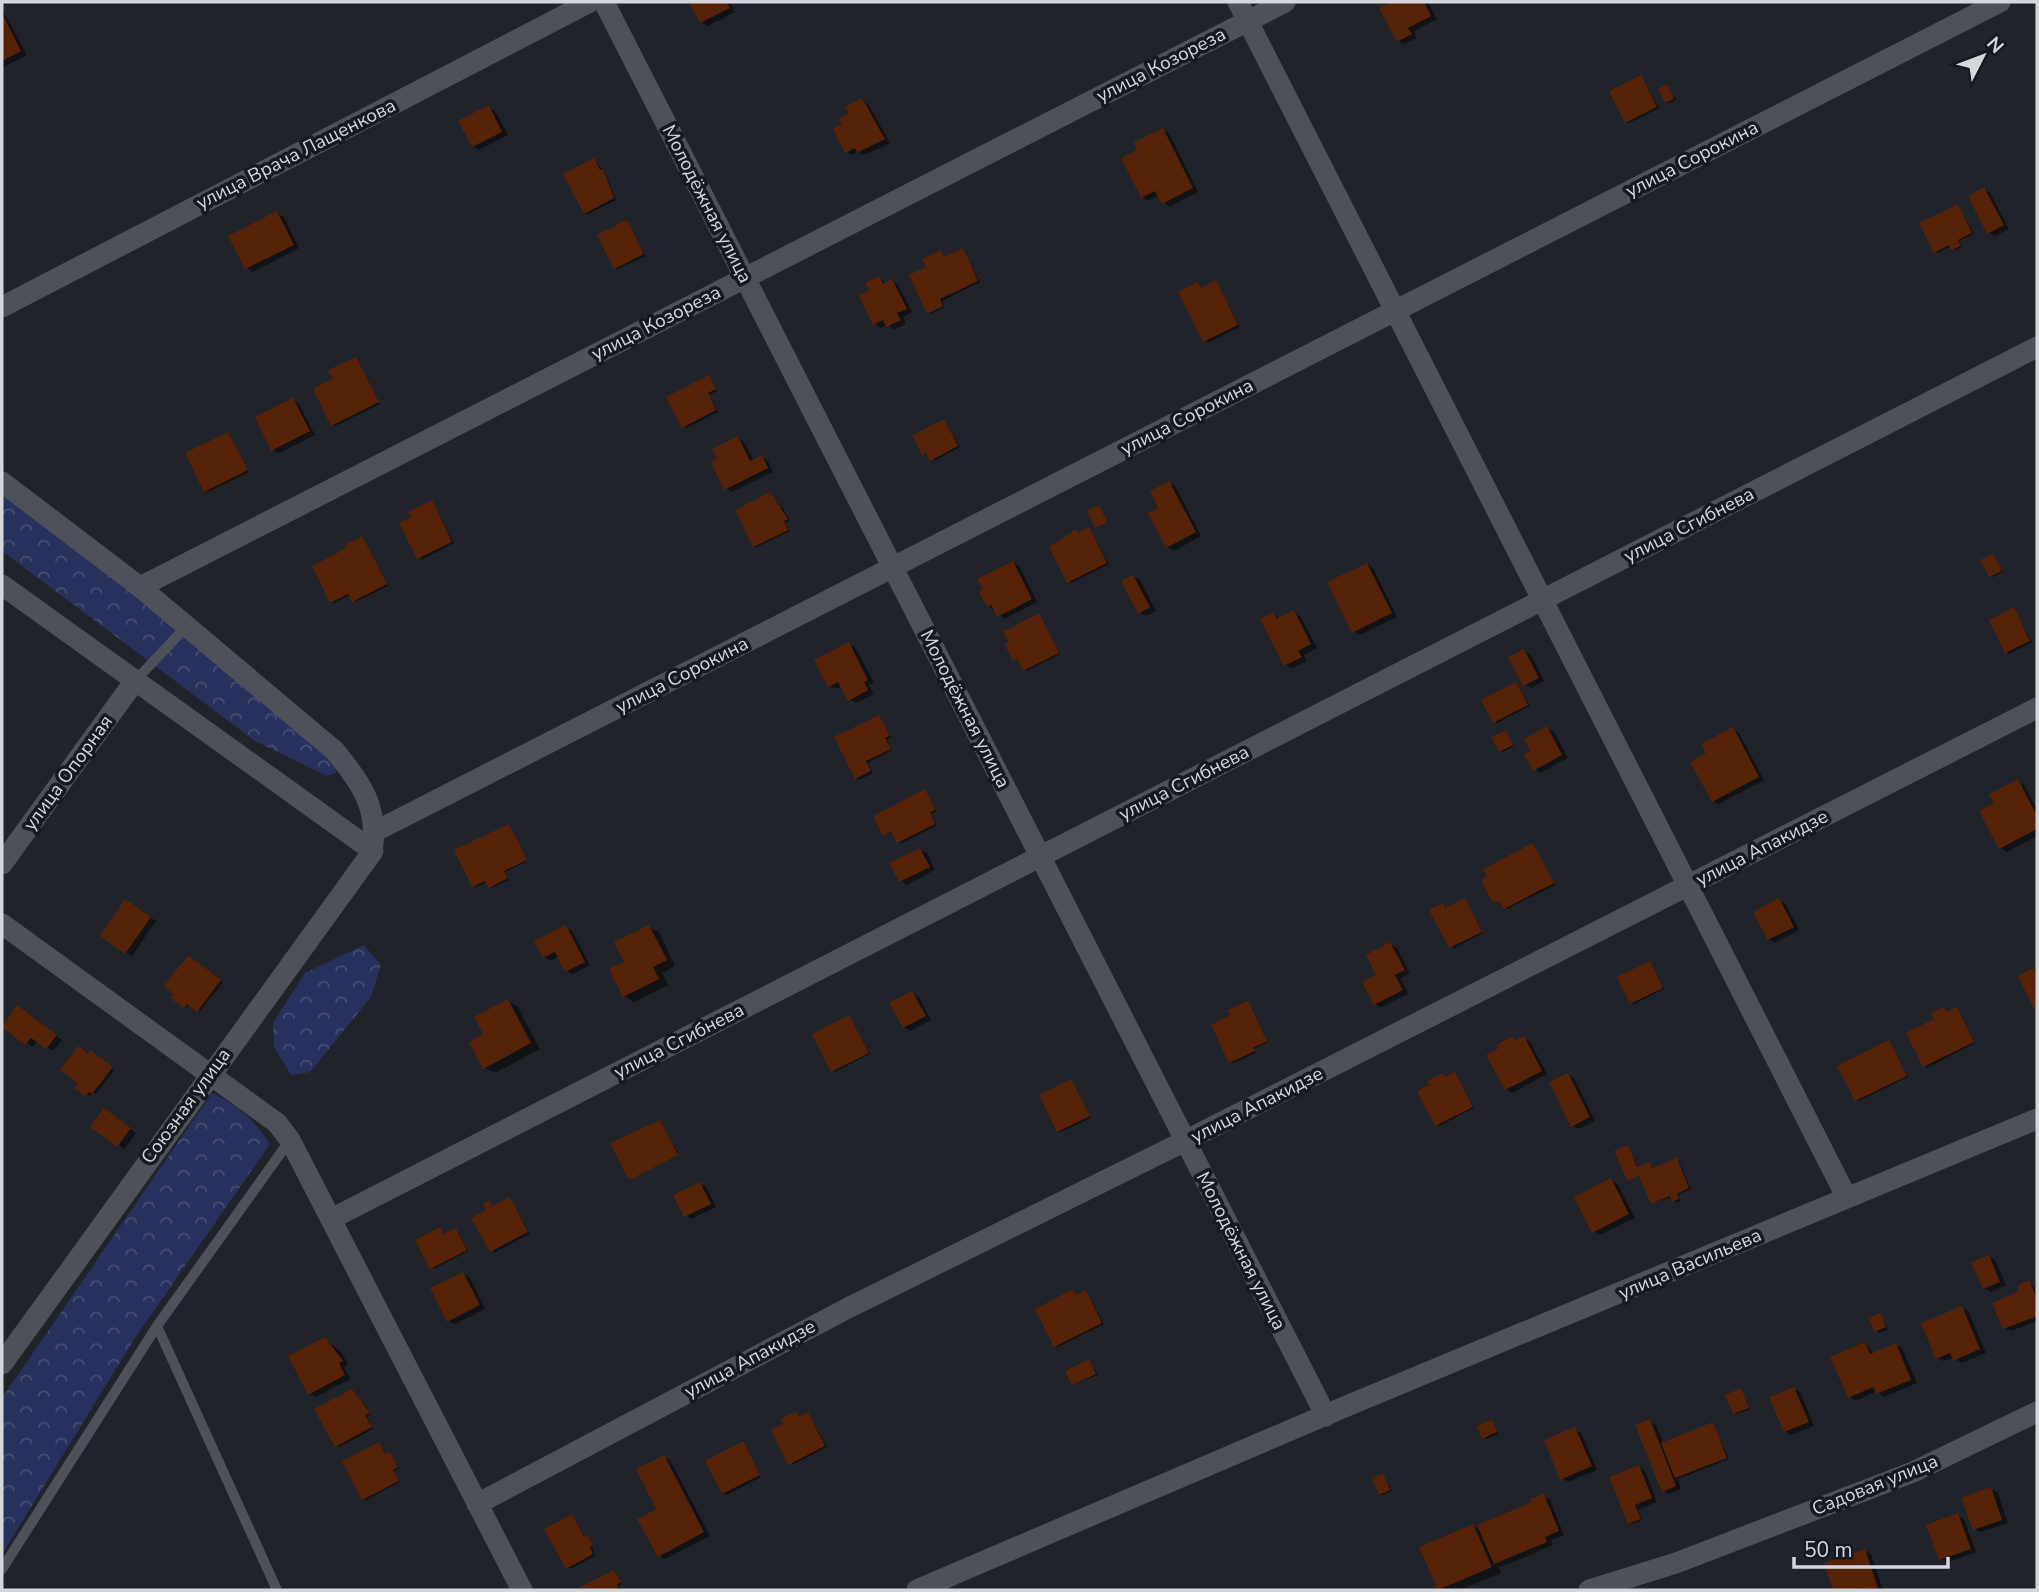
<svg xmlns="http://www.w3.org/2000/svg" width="2039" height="1592" font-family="'Nunito Sans',sans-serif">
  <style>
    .forest { fill: url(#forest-crowns) }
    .shadow { fill: #0007 }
    .building { fill: #562308 }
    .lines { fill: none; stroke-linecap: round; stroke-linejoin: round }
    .service { stroke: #4f515a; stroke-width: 10 }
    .minor { stroke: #4f515a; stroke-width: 21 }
    .labels { text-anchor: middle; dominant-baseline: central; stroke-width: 7; stroke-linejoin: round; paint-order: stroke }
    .street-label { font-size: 19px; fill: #d6d7dd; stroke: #171920 }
  </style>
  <defs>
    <pattern id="forest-crowns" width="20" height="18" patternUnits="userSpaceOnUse" patternTransform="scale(1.75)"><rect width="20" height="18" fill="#28315d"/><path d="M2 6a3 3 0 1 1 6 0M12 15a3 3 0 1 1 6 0" fill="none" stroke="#464e74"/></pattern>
  </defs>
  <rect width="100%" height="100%" fill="#20232a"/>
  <!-- forest -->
  <path class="forest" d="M2,489l181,139 144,127 10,17 -10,4 -72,-35 -253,-190z
    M364,945l17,20 -10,32 -61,75 -19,3 -17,-28 -1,-24 32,-50z
    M212,1093c25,11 43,28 58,51l-135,194 -133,216v-156z"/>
  <!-- shadow -->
  <path class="shadow" d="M691,2h39l5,10 -27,14 -6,-4z
    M1395,2h33l9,17 -23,12 3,7 -13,6 -6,-3 -16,-32z
    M2,9l25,46 -25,13z
    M1641,77l18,31 -30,15 -3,-2z
    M1667,86l9,14 -7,3 -2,-1z
    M862,100l6,4 22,39 -26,12 -6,-3 -6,3 -6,-3 -1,-27z
    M489,107l6,4 13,24 -29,15 -6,-4z
    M1163,130l6,3 29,59 -29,15 -10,-12 -11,6 -6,-4 -2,-46z
    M594,160l11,12 11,28 -28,14 -3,-1z
    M1984,189l6,4 19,36 -14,7 -6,-3z
    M1958,206l16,28 -15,7 3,6 -7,3 -4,-4 -13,7 -3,-2z
    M277,213l7,4 15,31 -46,24 -6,-4z
    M627,222l19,34 -29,13 -2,-1z
    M963,250l17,32 -38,19 3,6 -14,7 -2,-2v-45l12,-15 5,7z
    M879,278l7,6 6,-3 6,4 14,27 -9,5 3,7 -12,6 -7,-6 -6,4 -6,-4z
    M1216,282l24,45 -33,16 -9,-59 4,5z
    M356,359l24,45 -45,22 -3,-2 3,-44z
    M709,377l8,14 -8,4 9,17 -32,16 -3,-2z
    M293,400l6,4 16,31 -36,18 -6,-3z
    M944,421l16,26 -26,14 -5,-7h-6z
    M228,434l21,38 -41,20 -3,-1z
    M738,438l6,4 10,19 8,-4 6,4 5,11 -41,20 -6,-4z
    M1169,483l6,3 26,50 -27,15 -7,-4 -6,-39z
    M770,494l9,13 4,1 7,12 -5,3 5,8 -33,16 -3,-1z
    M432,502l22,41 -33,17 -8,-42z
    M1089,529l20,35 -38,19 -2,-2 7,-50 3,3z
    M362,538l26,48 -33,16 -5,-7 -16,8 -3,-1 17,-52z
    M1993,556l10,16 -10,5 -3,-1z
    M1013,563l6,3 18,36 -32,17 -17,-13z
    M1367,564l6,4 24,49 -37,18 -6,-4z
    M1133,577l7,3 16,31 -10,5 -7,-4z
    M2013,609l19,33 -23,12 -2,-2z
    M1294,612l6,4 17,32 -13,7 3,6 -15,7 -7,-3 -12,-51 7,5z
    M1039,615l21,39 -33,17 -8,-12h-5l-3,-16z
    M849,644l6,3 19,36 -5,2 5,9 -18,9 -7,-4 -7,-13 -6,3 -6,-4z
    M1524,651l7,4 13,26 -13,7 -7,-4z
    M1516,684l14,22 -33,17 -3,-1z
    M879,717l12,20 -4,3 5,10 -24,13 5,10 -14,7 -3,-2z
    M1547,728l7,4 14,26 -28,15 -6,-4 -1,-17z
    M1733,729l6,4 25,47 -45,24 -6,-3 -4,-47z
    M1506,732l8,14 -11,6 -3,-1z
    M2018,781l6,4 13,24v27l-30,16 -6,-4 -5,-44z
    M924,791l12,20 -5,3 6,11 -36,19 -8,-12 -9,2z
    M508,826l18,36 -21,10 4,8 -17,8 -4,-6 -12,5 -2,-1z
    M1533,845l22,40 -48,24 -5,-8 -7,1z
    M920,850l7,3 8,17 -28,15 -7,-4z
    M1465,900l18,33 -30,16 -10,-44 4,5z
    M1779,900l6,3 14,27 -24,13 -6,-4z
    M132,905l24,16 -24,35 -6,-4z
    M566,927l6,4 18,34 -18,9 -6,-4 -7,-14 -8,5 -7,-4z
    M649,927l10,5 16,34 -13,7 6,12 -34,17 -10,-6 2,-34z
    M1390,944l7,4 13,26 -10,4 8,16 -27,13 -6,-3 3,-28z
    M189,957l34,25 -23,29 -10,-7 -5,3z
    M1649,963l15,26 -30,15 -2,-1z
    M912,993l7,4 12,23 -21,11 -6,-4z
    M508,1001l10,6 22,42 -45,24 -10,-5 1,-33z
    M1248,1003l20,39 -14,7 2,4 -23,10 -2,-1 1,-46z
    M1944,1009l4,5 11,-3 16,32 -48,25 -3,-2 12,-46z
    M24,1011l38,29 -9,11 -16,-10 -4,6 -30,-21z
    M849,1017l21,37 -35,18 -3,-1z
    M1524,1038l6,4 17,32 -35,19 -6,-4 6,-50 4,3z
    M1889,1042l19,35 -49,24 -3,-1z
    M93,1054l21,16 -18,24 -4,-2 -3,5 -12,-9 11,-32z
    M1455,1074l19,34 -35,18 -8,-40 12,-11 3,3z
    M1568,1075l6,3 21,43 -16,8 -6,-3z
    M1071,1081l20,37 -30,14 -3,-1z
    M110,1114l26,19 -12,16 -31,-22z
    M660,1122l18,31 -49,25z
    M1628,1147l11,22 11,-5 4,5 25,-8 12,28 -13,6 3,6 -5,2 -4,-6 -20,6 -10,-26 -14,2z
    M1611,1180l6,3 18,35 -35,17 -6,-4z
    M700,1184l6,3 10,20 -25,12 -6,-4z
    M510,1199l20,35 -36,19 -5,-51 5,6z
    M440,1229l5,6 13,-4 10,20 -34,18 -3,-2z
    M1989,1257l6,3 11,25 -15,7 -7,-4z
    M463,1274l7,4 15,31 -30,15 -7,-3z
    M2029,1282l8,9v30l-26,10 -7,-3z
    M1073,1291l4,6 11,-3 16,30 -46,23 -2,-1z
    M1962,1308l6,3 18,42 -25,10 -9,-5 -9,3 -6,-3z
    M1880,1315l8,14 -9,4 -3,-2z
    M325,1339l17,14 6,12 -4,2 6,12 -34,18 -7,-3z
    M1865,1344l9,10 22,-9 6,3 15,35 -33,14 -7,-6 -21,10 -6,-4z
    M1089,1361l9,14 -24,9 -6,-12z
    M1794,1389l6,3 14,34 -23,9 -6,-4z
    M1741,1390l9,19 -13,5 -2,-1z
    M362,1401l9,13 -4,3 6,12 -34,18 -3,-2z
    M796,1413l4,5 10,-2 17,31 -35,18 -7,-40z
    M1650,1421l6,4 8,19 49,-20 16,35 -51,20 3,10 -12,5 -6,-4z
    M1492,1422l7,12 -13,5 -2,-1z
    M1575,1429l6,4 16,37 -29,12 -6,-4z
    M743,1443l18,34 -35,18 -3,-2z
    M379,1444l8,12 5,-1 7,14 -5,2 6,11 -34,18 -2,-1z
    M664,1457l6,3 40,76 -45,23 -6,-3z
    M1639,1467l6,4 12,31 -19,8 4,10 -10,4 -3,-1z
    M1383,1475l9,16 -9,4 -3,-1z
    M1991,1489l7,4 10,30 -28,9 -6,-3z
    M1543,1496l7,4 14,35 -13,5 2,5 -52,22 -3,-2 3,8 -41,17 -21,-1 34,-63 9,5z
    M1957,1515l7,4 12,33 -29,11 -6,-4z
    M572,1516l13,22h5l5,18 -25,13 -3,-2z
    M1865,1551l6,3 12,36h-48l-9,-26z
    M614,1572l8,12 -4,2 2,4h-42z"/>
  <!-- building -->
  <path class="building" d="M689,2h38l3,6 -30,15z
    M1391,2h33l7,14 -23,12 4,6 -15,8 -18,-34z
    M2,13l19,38 -19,10z
    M1641,75l16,32 -32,16 -16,-32z
    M1667,84l7,15 -9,4 -7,-14z
    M862,98l23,41 -28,14 -2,-5 -10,5 -12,-24 9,-5 -3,-6 10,-5 -4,-6z
    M489,105l13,27 -30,15 -14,-26z
    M1163,128l30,60 -31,16 -7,-13 -14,7 -20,-40 16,-8 -3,-8z
    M594,158l6,12 3,-1 11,29 -30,16 -21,-40z
    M1984,187l20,38 -17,9 -19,-38z
    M1958,204l14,29 -14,7 3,6 -10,4 -2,-5 -15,8 -15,-30z
    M277,211l17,34 -49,24 -17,-33z
    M627,220l17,34 -30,15 -17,-34z
    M963,248l15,33 -38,18 3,7 -16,8 -18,-39 17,-8 -4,-8 19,-9 3,7z
    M879,276l4,8 9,-5 15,30 -10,4 4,7 -15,7 -3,-7 -10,5 -14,-29 10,-6 -4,-7z
    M1216,280l22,45 -35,17 -25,-50 20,-10 3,6z
    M356,357l23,45 -48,24 -18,-37 20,-10 -5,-9z
    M709,375l7,14 -8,4 8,17 -34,18 -16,-31z
    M293,398l17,33 -39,20 -16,-34z
    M944,419l14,27 -28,15 -4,-8 -4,2 -10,-20z
    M228,432l20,38 -44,22 -19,-39z
    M738,436l12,25 12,-6 6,13 -44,22 -13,-28 6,-3 -5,-10z
    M1169,481l27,51 -30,16 -18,-35 10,-5 -8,-17z
    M770,492l18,27 -4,2 4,9 -35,17 -18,-37z
    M432,500l20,42 -35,17 -18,-36 12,-6 -3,-5z
    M1099,505l8,17 -12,6 -8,-17z
    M1089,527l18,36 -40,20 -18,-36 27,-18 2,4z
    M362,536l25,48 -35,18 -4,-8 -18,9 -18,-37 33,-17 -1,-3z
    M1993,554l9,17 -13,6 -9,-17z
    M1013,561l19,38 -35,18 -6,-12 -4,2 -8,-15 4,-2 -6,-11z
    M1367,563l25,50 -40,20 -25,-51z
    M1133,575l17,32 -12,7 -17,-33z
    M2014,607l16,34 -25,12 -16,-33z
    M1294,610l17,34 -13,7 4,6 -18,9 -24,-47 13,-7 4,7z
    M1039,613l20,40 -36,18 -6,-13 -4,3 -9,-17 5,-2 -6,-10z
    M849,642l19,38 -4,2 4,8 -20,11 -10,-19 -10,5 -14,-27z
    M1524,649l15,29 -16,8 -15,-29z
    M1516,682l12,23 -35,18 -12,-23z
    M879,715l11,21 -5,2 6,11 -25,12 5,10 -16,8 -21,-42z
    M1547,726l15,29 -29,16 -9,-16 6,-4 -6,-12z
    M1733,727l26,50 -47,25 -22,-40 16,-9 -5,-9z
    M1506,730l7,15 -14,7 -8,-15z
    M2018,779l19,37v13l-38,20 -20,-38 15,-8 -5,-9z
    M925,789l10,21 -5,2 5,12 -38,19 -6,-12 -8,5 -10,-20z
    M509,824l18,36 -23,11 4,7 -19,10 -4,-7 -13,6 -18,-37z
    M1533,843l21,40 -50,26 -5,-8 -6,2 -12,-23 6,-3 -4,-8z
    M920,848l10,19 -31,15 -10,-19z
    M1465,898l17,34 -33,16 -20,-38 14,-7 2,5z
    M1779,898l15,29 -26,13 -15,-28z
    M125,899l26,18 -26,37 -25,-18z
    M566,925l19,37 -20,10 -10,-20 -12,6 -9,-17z
    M649,925l18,35 -14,7 6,12 -36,18 -14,-28 15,-7 -10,-20z
    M1390,942l15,28 -10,5 8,15 -29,15 -12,-23 14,-7 -10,-20z
    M188,955l33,25 -24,32 -10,-8 -3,4 -14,-10 3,-4 -9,-8z
    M1650,961l13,27 -33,16 -13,-27z
    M2033,968l4,10v30l-3,1 -16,-33z
    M912,991l14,25 -23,12 -14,-25z
    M508,999l23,44 -48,26 -14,-27 14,-8 -9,-17z
    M1248,1001l19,40 -14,7 2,3 -26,12 -18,-38 19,-10 -3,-5z
    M17,1005l40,30 -11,14 -15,-11 -6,7 -23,-18z
    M1944,1007l2,5 11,-5 17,35 -51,25 -17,-34 28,-14 -3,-6z
    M849,1015l20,38 -38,19 -19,-38z
    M1524,1036l18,35 -37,19 -19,-35 12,-6 -2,-4 16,-8 2,4z
    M1889,1040l18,36 -52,25 -18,-35z
    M78,1046l10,8 2,-4 23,17 -21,27 -3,-2 -3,5 -12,-9 4,-5 -18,-13z
    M1455,1072l18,35 -38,19 -18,-35 12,-6 -2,-4 16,-8 2,4z
    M1568,1073l22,44 -19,10 -22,-45z
    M1071,1079l19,37 -33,16 -18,-37z
    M104,1108l27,20 -14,19 -27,-20z
    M660,1120l18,35 -49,25 -19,-37z
    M1628,1145l9,22 13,-5 2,6 25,-10 12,30 -12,6 2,5 -7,3 -2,-6 -19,8 -12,-28 -12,5 -13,-30z
    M1611,1178l18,36 -37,19 -18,-36z
    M700,1182l11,22 -27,13 -11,-22z
    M510,1197l18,35 -38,20 -19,-34 15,-8 -3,-6 6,-4 3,6z
    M440,1227l4,7 12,-6 11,22 -37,19 -15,-29z
    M1989,1255l11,27 -17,7 -12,-27z
    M463,1272l17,33 -33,17 -17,-34z
    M2029,1280l8,19v17l-34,13 -11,-26 27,-12 -2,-5z
    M1073,1289l3,6 10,-5 16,33 -48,24 -19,-38z
    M1962,1306l18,43 -27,12 -3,-8 -14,6 -15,-36z
    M1880,1313l6,14 -11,5 -7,-14z
    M325,1337l18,24 -4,2 6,12 -37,20 -20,-39z
    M1865,1342l5,12 26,-11 15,37 -35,14 -3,-7 -25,11 -18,-41z
    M1089,1359l7,15 -24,11 -7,-14z
    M1794,1387l15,35 -25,10 -15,-35z
    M1741,1388l8,20 -16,6 -8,-19z
    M352,1389l18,24 -5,2 7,12 -37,20 -21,-38z
    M796,1411l3,6 9,-5 17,34 -37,19 -17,-35 12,-6 -2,-5z
    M1650,1419l26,67 -14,6 -27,-67z
    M1492,1420l5,12 -15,7 -5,-13z
    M1713,1422l14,36 -52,20 -14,-35z
    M1575,1427l17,39 -32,14 -16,-40z
    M743,1441l17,34 -38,19 -17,-33z
    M379,1442l6,12 5,-2 8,15 -5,3 6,11 -37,19 -20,-39z
    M664,1455l40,77 -46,25 -21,-38 19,-10 -20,-40z
    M1639,1465l13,33 -17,7 6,14 -13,5 -19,-47z
    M1383,1473l7,17 -11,5 -7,-17z
    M1991,1487l11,33 -29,10 -12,-32z
    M1544,1494l15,37 -14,6 2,5 -53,22 -17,-39 55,-23 -2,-3z
    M1958,1513l13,36 -32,11 -13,-35z
    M572,1514l12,23 4,-2 5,10 -3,2 3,7 -27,15 -22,-40z
    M1473,1524l19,43 -54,23 -19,-43z
    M1865,1549l13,39 -45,2 -9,-27z
    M614,1570l7,12 -4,3 2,5h-45z"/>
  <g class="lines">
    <!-- service -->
    <path class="service" d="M134,682l53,-56
      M157,1326l120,264
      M2,1569l155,-243 133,-186"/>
    <!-- minor -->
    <path class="minor" d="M604,2l722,1414
      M1238,2l609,1196
      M2,307l588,-305
      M2,482l138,105 195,164c25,31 42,53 38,94
      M2,585l371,266
      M140,587l1145,-585
      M374,832l1626,-830
      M2,864l132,-182
      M2,924l275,199 13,17 232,450
      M331,1219l1706,-872
      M2,1364l371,-513
      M477,1504l371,-196 337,-167 852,-433
      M917,1590l425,-182 695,-289
      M1589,1590l87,-27 237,-91 124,-60"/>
  </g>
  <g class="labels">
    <!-- street labels -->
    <g class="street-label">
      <text transform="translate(1161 65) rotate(-27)">улица Козореза</text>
      <text transform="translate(296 154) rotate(-27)">улица Врача Лащенкова</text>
      <text transform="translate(1692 159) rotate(-27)">улица Сорокина</text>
      <text transform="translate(707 204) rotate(63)">Молодёжная улица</text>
      <text transform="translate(656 323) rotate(-27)">улица Козореза</text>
      <text transform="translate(1187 417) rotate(-27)">улица Сорокина</text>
      <text transform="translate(1689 525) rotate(-27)">улица Сгибнева</text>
      <text transform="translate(682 675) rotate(-27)">улица Сорокина</text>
      <text transform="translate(965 709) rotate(63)">Молодёжная улица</text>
      <text transform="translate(68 773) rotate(-54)">улица Опорная</text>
      <text transform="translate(1184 783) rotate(-27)">улица Сгибнева</text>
      <text transform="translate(1762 848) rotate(-27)">улица Апакидзе</text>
      <text transform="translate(679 1041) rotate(-27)">улица Сгибнева</text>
      <text transform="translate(1257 1105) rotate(-27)">улица Апакидзе</text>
      <text transform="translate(186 1106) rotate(-54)">Союзная улица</text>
      <text transform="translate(1241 1251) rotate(63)">Молодёжная улица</text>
      <text transform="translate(1690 1264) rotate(-23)">улица Васильева</text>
      <text transform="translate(750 1359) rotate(-28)">улица Апакидзе</text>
      <text transform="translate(1875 1485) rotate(-22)">Садовая улица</text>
    </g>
  </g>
  <!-- border -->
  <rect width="2039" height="1592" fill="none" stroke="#d6d7dd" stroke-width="7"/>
  <!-- north arrow -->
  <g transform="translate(1983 56) rotate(48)" stroke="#171920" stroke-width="5" paint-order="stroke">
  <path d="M0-5L12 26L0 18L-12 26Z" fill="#d6d7dd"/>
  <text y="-10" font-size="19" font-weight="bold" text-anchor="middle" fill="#d6d7dd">N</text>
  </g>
  <!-- scale -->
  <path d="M1794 1557v10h154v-10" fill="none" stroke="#d6d7dd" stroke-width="3.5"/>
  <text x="1804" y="1557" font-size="21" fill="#d6d7dd" stroke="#171920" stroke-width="5" paint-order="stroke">50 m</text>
</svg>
